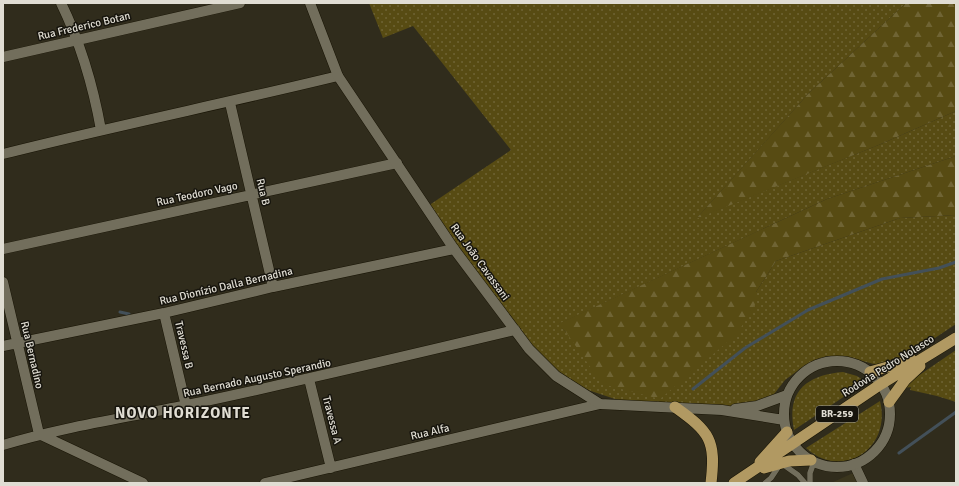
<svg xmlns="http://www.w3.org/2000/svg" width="959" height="486" font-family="Signika,sans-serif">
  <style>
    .built { fill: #3b361e }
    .green { fill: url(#green-dots) }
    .forest { fill: url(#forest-firs) }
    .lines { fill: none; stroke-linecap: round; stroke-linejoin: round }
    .stream { stroke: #435059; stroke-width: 3 }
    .service-casing { stroke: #181405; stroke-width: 6 }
    .minor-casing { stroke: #181405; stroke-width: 11 }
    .secondary-casing { stroke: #181405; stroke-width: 11 }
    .trunk-casing { stroke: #181405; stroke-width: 12 }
    .service { stroke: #726e5c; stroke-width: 5.5 }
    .minor { stroke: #726e5c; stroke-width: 10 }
    .secondary { stroke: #726e5c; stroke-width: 10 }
    .trunk { stroke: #b19962; stroke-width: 11 }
    .labels { text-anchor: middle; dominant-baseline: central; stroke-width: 3; stroke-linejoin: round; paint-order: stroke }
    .shield { fill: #16140d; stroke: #a3a198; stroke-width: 1 }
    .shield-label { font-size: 10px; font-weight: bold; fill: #e0ddd3 }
    .street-label { font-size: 11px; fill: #e0ddd3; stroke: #16140d }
    .district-label { font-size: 15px; font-weight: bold; letter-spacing: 1px; fill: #e0ddd3; stroke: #16140d }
  </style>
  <defs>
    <pattern id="green-dots" width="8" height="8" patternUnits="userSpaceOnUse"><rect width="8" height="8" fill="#574b13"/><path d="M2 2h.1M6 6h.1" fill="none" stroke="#6f6434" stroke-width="1.8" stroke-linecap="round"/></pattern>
    <pattern id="forest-firs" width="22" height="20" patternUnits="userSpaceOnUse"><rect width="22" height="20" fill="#574b13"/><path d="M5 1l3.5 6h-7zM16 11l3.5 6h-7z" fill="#6f6434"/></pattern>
  </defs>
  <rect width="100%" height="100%" fill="#302c1c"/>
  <!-- built -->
  <path class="built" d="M853,473l4,10h-26z"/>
  <!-- green -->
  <path class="green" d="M369,3h537l-98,91 -111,124 184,-74 75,-33v45l-129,43 -268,125 7,8 190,-40 20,-31 124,-43 56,-3v109l-48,32 -27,10 -33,-9 -21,-1 -23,10 -19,14 -14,18 -23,8h-38l-92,-6 -39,-13 -27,-18 -11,-12 -116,-149 86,-58 -98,-124 -30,12z
    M956,350v52l-19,-6 -27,-6 1,-3 -7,1 11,-10z
    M843,372l14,4 9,6 -72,48c-8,-39 13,-55 49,-58z
    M880,401c12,48 -38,80 -74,47z"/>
  <!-- forest -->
  <path class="forest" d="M906,3h50v108l-75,33 -185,75 112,-125z
    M956,156v59l-56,3 -124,43 -20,31 1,9 -20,33 -77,65 -58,-15 -36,-52 -8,-8 269,-125z"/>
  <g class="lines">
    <!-- stream -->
    <path class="stream" d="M120,312l9,2
      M693,389l52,-41 63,-38 74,-31 57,-11 17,-6
      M899,453l57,-41"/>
    <defs>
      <path id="service" d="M765,483l6,-5 10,-15 17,12 7,8
        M810,483v-10l4,-11"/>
      <path id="minor" d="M61,3c20,41 32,82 40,127
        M3,57l237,-54
        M230,103l43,184
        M3,154c111,-28 224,-51 335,-78
        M3,249l394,-86
        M3,282l36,152 104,49
        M164,313l22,93
        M3,346l161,-33 109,-26 181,-38
        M309,379l22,89
        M3,445c60,-18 122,-27 184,-40 110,-23 219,-49 328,-75
        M854,464l9,19
        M265,483l335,-79"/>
      <path id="secondary" d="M310,3l28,73 116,173 75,100 27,27 44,28 122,6 62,10
        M784 414a53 53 0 1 1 106 0a53 53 0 1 1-106 0Z
        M735,409l22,-3 30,-11"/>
      <path id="trunk" d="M870,372l42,-12
        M889,402l16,-22 15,-14
        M675,407c35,25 41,33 36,76
        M760,462l27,-30
        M764,468l25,-7 22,-1
        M734,483l147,-99 75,-46"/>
    </defs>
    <!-- service casing -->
    <use href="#service" class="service-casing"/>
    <!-- minor casing -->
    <use href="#minor" class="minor-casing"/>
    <!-- secondary casing -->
    <use href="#secondary" class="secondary-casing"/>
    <!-- trunk casing -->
    <use href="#trunk" class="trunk-casing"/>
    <!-- service -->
    <use href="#service" class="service"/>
    <!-- minor -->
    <use href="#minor" class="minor"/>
    <!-- secondary -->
    <use href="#secondary" class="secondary"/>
    <!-- trunk -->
    <use href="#trunk" class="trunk"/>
  </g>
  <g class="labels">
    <!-- shield labels -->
    <rect class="shield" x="816" y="406" width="42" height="16" rx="3"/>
    <g class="shield-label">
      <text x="837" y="414">BR-259</text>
    </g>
    <!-- street labels -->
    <g class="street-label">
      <text transform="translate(84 26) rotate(-13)">Rua Frederico Botan</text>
      <text transform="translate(263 192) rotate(77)">Rua B</text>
      <text transform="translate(197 194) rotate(-12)">Rua Teodoro Vago</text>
      <text transform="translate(480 262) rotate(54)">Rua João Cavassani</text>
      <text transform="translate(226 286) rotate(-13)">Rua Dionízio Dalla Bernadina</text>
      <text transform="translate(184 345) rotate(77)">Travessa B</text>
      <text transform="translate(32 355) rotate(77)">Rua Bernadino</text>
      <text transform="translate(888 366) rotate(-32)">Rodovia Pedro Nolasco</text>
      <text transform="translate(257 378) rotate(-12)">Rua Bernado Augusto Sperandio</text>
      <text transform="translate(332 420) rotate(76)">Travessa A</text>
      <text transform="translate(430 432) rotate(-13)">Rua Alfa</text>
    </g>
    <!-- district labels -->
    <g class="district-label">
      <text x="183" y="413">NOVO HORIZONTE</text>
    </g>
  </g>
  <!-- border -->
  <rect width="959" height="486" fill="none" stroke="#e0ddd3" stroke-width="8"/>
</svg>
